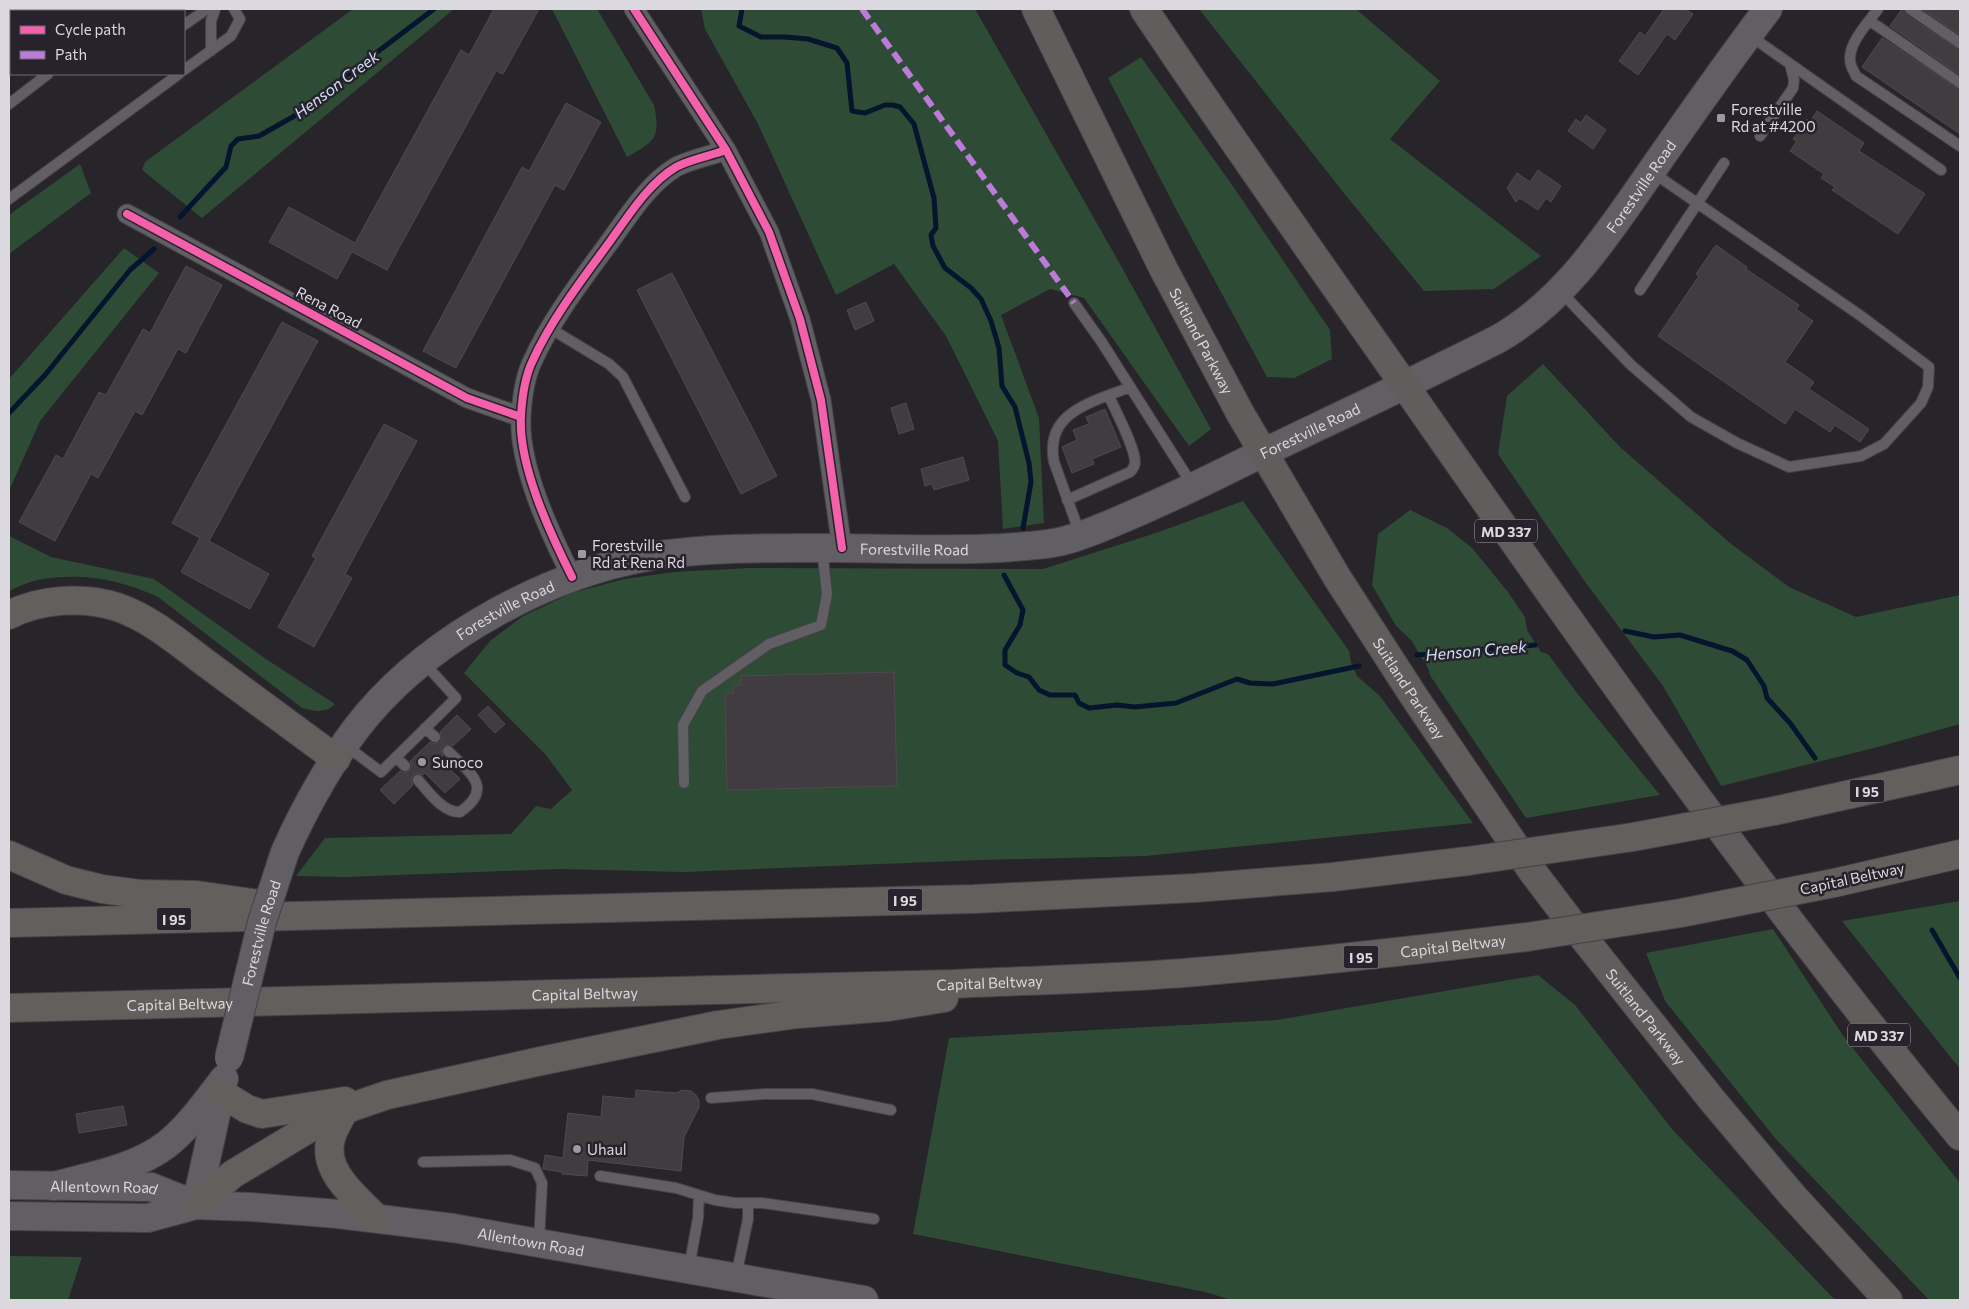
<svg xmlns="http://www.w3.org/2000/svg" width="1969" height="1309" font-family="Commissioner,sans-serif">
  <style>
    .green { fill: #2e4b35 }
    .lines { fill: none; stroke-linecap: round; stroke-linejoin: round }
    .stream { stroke: #04152d; stroke-width: 5 }
    .building { fill: #413c3f; stroke: #4f4a4d }
    .service-casing { stroke: #444248; stroke-width: 12 }
    .minor-casing { stroke: #444248; stroke-width: 21 }
    .secondary-casing { stroke: #444248; stroke-width: 30 }
    .trunk-casing { stroke: #444248; stroke-width: 30 }
    .motorway-casing { stroke: #444248; stroke-width: 30 }
    .service { stroke: #615f63; stroke-width: 10 }
    .minor { stroke: #615f63; stroke-width: 19 }
    .secondary { stroke: #615f63; stroke-width: 28 }
    .trunk { stroke: #605d5d; stroke-width: 28 }
    .motorway { stroke: #635f5d; stroke-width: 28 }
    .secondary-bridge-casing { stroke: #444248; stroke-width: 30; stroke-linecap: butt }
    .motorway-bridge-casing { stroke: #444248; stroke-width: 30; stroke-linecap: butt }
    .secondary-bridge { stroke: #615f63; stroke-width: 28 }
    .motorway-bridge { stroke: #635f5d; stroke-width: 28 }
    .quiet { stroke: #bd7bd9; stroke-width: 6; stroke-dasharray: 12 6; stroke-linecap: butt }
    .cycleway-casing { stroke: #27222c; stroke-width: 11 }
    .cycleway { stroke: #f560ab; stroke-width: 8 }
    .poi-dot { fill: #9c99a0; stroke: #27222c; stroke-width: 2 }
    .labels { text-anchor: middle; dominant-baseline: central; stroke-width: 5; stroke-linejoin: round; paint-order: stroke }
    .shield { fill: #27222c; stroke: #a5a1a9; stroke-width: 1 }
    .shield-label { font-size: 14px; font-weight: bold; fill: #dbd8df }
    .poi-label { font-size: 15px; fill: #dbd8df; stroke: #27222c; text-anchor: start }
    .street-label { font-size: 15px; fill: #dbd8df; stroke: #27222c }
    .water-label { font-size: 16px; font-style: italic; fill: #cde0f5; stroke: #27222c }
  </style>
  <rect width="100%" height="100%" fill="#27242a"/>
  <!-- green -->
  <path class="green" d="M353,9h101l-252,209 -60,-48 3,-8z
    M552,9h45l57,96c7,33 1,36 -27,52z
    M701,9h274l145,255 91,165 -22,17 -105,-148 -34,-9 -49,26 38,103 5,105 -41,6 -5,-88 -52,-105 -52,-72 -58,31 -78,-171 -53,-95z
    M1199,9h157l84,72 -50,58 151,117 -47,33 -70,2 -81,-99z
    M1141,57l96,135 93,138 2,29 -38,19 -27,-1 -90,-166 -69,-133z
    M80,164l11,29 -82,61v-39z
    M124,248l35,25 -119,148 -31,70v-112z
    M1543,364l77,83 110,96 59,44 67,30 104,-22v129l-82,23 -157,39 -58,-100 -80,-107 -85,-125 9,-58z
    M1243,501l106,150 2,11 6,14 23,20 93,127 -328,33 -164,4 -297,12 -124,-3 -214,8 -50,-1 29,-38 186,-4 25,-28 15,3 21,-19 -26,-35 -82,-82 26,-32 33,-25 49,-23 52,-14 50,-7 75,-4 294,1 116,-37z
    M1410,510l37,18 25,20 36,44 17,25 2,13 14,22 7,2 29,39 83,102 -134,23 -95,-141 -4,-11 -16,-26 -15,-14 -24,-41 6,-51z
    M9,536l42,21 103,22 112,80 69,45c-9,10 -21,7 -33,4l-144,-111c-38,-18 -79,-25 -120,-17 -10,2 -20,7 -29,11z
    M1960,901v168l-118,-148z
    M1773,929l71,108 116,146v117h-31l-154,-162 -110,-137 -19,-48z
    M1538,975l37,30 97,124 163,171h-603l-27,-8 -292,-58 36,-196 328,-18z
    M9,1256l73,1 -14,43h-59z"/>
  <g class="lines">
    <!-- stream -->
    <path class="stream" d="M742,9l-3,17 22,11h24l23,2 29,9 10,15 5,48 13,2 20,-8h8l7,2 14,17 20,74 2,30 -5,7 2,11 12,22 26,20 10,11 10,22 8,27 3,38 13,21 14,56 2,19 -8,46
      M180,217l46,-50 5,-21 7,-7 21,-3 53,-30 31,-28 91,-69
      M9,413l36,-38 85,-105 24,-21
      M1004,575l19,35 -3,15 -15,25v15l12,8 12,4 10,13 11,5h25l4,8 10,5 28,-3 18,2 41,-4 61,-24 13,4 23,1 86,-18
      M1625,631l29,6 26,-2 52,16 15,9 17,26 3,12 23,25 25,35
      M1417,655l118,-10
      M1932,930l28,48"/>
  </g>
  <!-- building -->
  <path class="building" d="M494,9h45l-36,65 -7,-3 -109,199 -35,-18 -15,27 -68,-37 20,-35 66,36 106,-193 8,5z
    M1664,9h21l8,5 -18,26 -8,-6 -29,41 -19,-14 21,-29 5,4z
    M1902,9l4,6 54,35v25l-70,-49z
    M1922,9h38v26z
    M1882,38l78,52v44l-98,-67z
    M566,103l35,19 -37,68 -9,-5 -99,183 -33,-17 99,-184 7,4z
    M1817,111l47,32 -5,8 66,43 -27,40 -66,-44 3,-3 -14,-9 3,-4 -34,-23 7,-10 -4,-2 14,-20 3,3z
    M1586,115l20,15 -13,19 -25,-18 8,-12 5,4z
    M1538,170l23,16 -10,16 -5,-4 -8,12 -18,-12 -4,4 -9,-14 10,-15 13,9z
    M1716,245l31,22 -1,2 53,36 -3,4 17,12 -28,41 29,20 -5,7 60,40 -9,13 -25,-17 -5,7 -35,-23 -10,15 -127,-88 41,-60 -3,-2z
    M186,266l36,19 -36,68 -8,-4 -36,66 -7,-4 -37,67 -7,-4 -36,67 -36,-19 37,-67 7,4 36,-67 7,3 37,-66 7,4z
    M672,273l105,203 -36,18 -104,-204z
    M866,302l8,19 -19,9 -8,-20z
    M282,322l36,19 -109,200 60,33 -19,35 -69,-37 19,-34 -28,-15z
    M906,403l8,26 -15,5 -8,-26z
    M1105,409l16,38 -29,12 2,5 -22,9 -10,-26 15,-7 -4,-10 16,-6 -3,-7z
    M384,424l33,17 -72,133 7,4 -38,69 -36,-20 38,-69 -4,-2z
    M963,457l6,23 -35,10 -2,-6 -7,2 -4,-17z
    M894,672l3,114 -170,4 -2,-97h8v-8h8l-1,-9z
    M488,706l17,18 -10,9 -17,-18z
    M457,715l14,14 -18,17 -4,-2 -6,2 -2,4 2,6 -3,3 20,20 -15,14 -20,-20 -2,2 -7,-2 -5,5 2,7 -19,19 -14,-14 20,-19 4,2 5,-2 3,-4 -2,-6 20,-19 4,2 6,-2 2,-4 -2,-6z
    M636,1090l40,3 6,-3 9,1 5,4 3,6v6l-15,30 -3,34 -93,-11 -1,16 -25,-2v-2l-19,-3 2,-14 18,3 5,-45 33,4 2,-21 32,3z
    M123,1106l4,19 -48,8 -3,-19z"/>
  <g class="lines">
    <defs>
      <path id="service" d="M20,9l2,2
        M1878,9c-10,14 -33,37 -27,56 1,4 4,8 5,11l104,70
        M1910,9l50,34
        M133,11l3,-2
        M1870,21l90,62
        M184,25l23,-16
        M1749,35l192,135
        M211,51v-30l4,-11
        M184,70l47,-34 9,-17 -6,-10
        M9,104l39,-30
        M1760,136l33,-48 1,-8 -4,-16
        M9,199l170,-125
        M1640,290l84,-127
        M1561,292l70,73 60,52 46,26 52,24 72,-11 23,-12 37,-41 7,-16 1,-20 -68,-51 -209,-144
        M1074,303l27,38 92,145
        M551,329l58,35 14,13 62,120
        M1067,500l63,-28c3,-3 5,-6 5,-10 0,-15 -20,-52 -26,-66
        M1080,534l-26,-72c-10,-51 40,-60 76,-75
        M425,728l10,9
        M345,745l36,27 75,-74 -32,-35
        M396,757l9,9
        M418,780c11,12 25,33 42,32 35,-24 9,-40 -12,-61
        M684,783l-1,-58 19,-34 67,-47 52,-19 6,-31 -5,-45
        M711,1098l54,-4h47l79,16
        M423,1162l87,-2 25,8 7,15 -3,59
        M600,1176l76,12 39,12 20,3h27l112,16
        M689,1268l9,-50 1,-23
        M736,1276l12,-57v-16"/>
      <path id="minor" d="M634,9l92,141 43,82 31,87 21,81 21,148
        M127,214l340,184 54,19
        M572,577c-22,-44 -54,-112 -51,-161 1,-18 4,-40 12,-56 19,-42 51,-83 78,-120 18,-25 38,-57 65,-73 15,-8 34,-11 50,-17"/>
      <g id="secondary">
        <path id="s1" d="M285,852c20,-45 50,-99 82,-137 68,-80 183,-142 286,-159 57,-9 117,-8 174,-8 58,0 116,3 174,0 21,-2 42,-2 62,-7 20,-5 40,-14 59,-22 40,-17 80,-36 120,-56 85,-41 171,-81 256,-124 70,-40 112,-109 157,-173 37,-53 74,-106 113,-157"/>
        <path id="s2" d="M9,1185l142,2 45,18"/>
        <path d="M54,1186c37,-10 80,-17 112,-41 23,-18 40,-43 58,-66"/>
        <path d="M196,1205l26,-118"/>
        <path id="s3" d="M9,1216l139,2 48,-13 55,2 87,7 115,14 411,72"/>
      </g>
      <g id="trunk">
        <path id="s4" d="M1036,9l127,259 77,145 98,166 77,119 117,173 35,46 145,183 80,95 96,105"/>
        <path d="M1144,9c84,126 172,250 259,374 178,256 358,512 557,753"/>
      </g>
      <g id="motorway">
        <path d="M9,615c31,-16 74,-19 108,-8 33,11 62,36 90,57 43,32 86,63 129,95"/>
        <path d="M1774,811l186,-41"/>
        <path d="M9,855l57,25 36,9 38,5 57,1 62,9"/>
        <path d="M1834,883l126,-29"/>
        <path d="M9,923l965,-24 221,-11 138,-11 135,-16"/>
        <path id="s5" d="M9,1008l943,-24c81,-4 162,-5 243,-12 111,-9 222,-22 332,-35"/>
        <path d="M221,1093l26,16 15,5 83,-13"/>
        <path d="M344,1110c-4,9 -10,18 -13,28 -10,33 25,59 45,80"/>
        <path d="M196,1205l37,-31 85,-51 34,-16 35,-12 154,-34 177,-36 80,-11 90,-7 56,-9"/>
      </g>
    </defs>
    <!-- service casing -->
    <use href="#service" class="service-casing"/>
    <!-- minor casing -->
    <use href="#minor" class="minor-casing"/>
    <!-- secondary casing -->
    <use href="#secondary" class="secondary-casing"/>
    <!-- trunk casing -->
    <use href="#trunk" class="trunk-casing"/>
    <!-- motorway casing -->
    <use href="#motorway" class="motorway-casing"/>
    <!-- service -->
    <use href="#service" class="service"/>
    <!-- minor -->
    <use href="#minor" class="minor"/>
    <!-- secondary -->
    <use href="#secondary" class="secondary"/>
    <!-- trunk -->
    <use href="#trunk" class="trunk"/>
    <!-- motorway -->
    <use href="#motorway" class="motorway"/>
    <defs>
      <g id="secondary-bridge">
        <path id="s6" d="M229,1058l33,-136 23,-70"/>
      </g>
      <path id="motorway-bridge" d="M1468,861l165,-24 141,-26
        M1527,937l154,-24 153,-30"/>
    </defs>
    <!-- secondary-bridge casing -->
    <use href="#secondary-bridge" class="secondary-bridge-casing"/>
    <!-- motorway-bridge casing -->
    <use href="#motorway-bridge" class="motorway-bridge-casing"/>
    <!-- secondary-bridge -->
    <use href="#secondary-bridge" class="secondary-bridge"/>
    <!-- motorway-bridge -->
    <use href="#motorway-bridge" class="motorway-bridge"/>
    <!-- quiet -->
    <path class="quiet" d="M862,9l212,294"/>
    <defs>
      <path id="cycleway" d="M634,9l92,141 43,82 31,87 21,81 21,148
        M127,214l340,184 54,19
        M572,577c-22,-44 -54,-112 -51,-161 1,-18 4,-40 12,-56 19,-42 51,-83 78,-120 18,-25 38,-57 65,-73 15,-8 34,-11 50,-17"/>
    </defs>
    <!-- cycleway casing -->
    <use href="#cycleway" class="cycleway-casing"/>
    <!-- cycleway -->
    <use href="#cycleway" class="cycleway"/>
  </g>
  <!-- markers -->
  <g class="poi-dot">
    <rect x="1716" y="113" width="10" height="10" rx="2.5"/>
    <rect x="577" y="549" width="10" height="10" rx="2.5"/>
    <circle cx="422" cy="762" r="5"/>
    <circle cx="577" cy="1149" r="5"/>
  </g>
  <g class="labels">
    <!-- shield labels -->
    <g class="shield">
      <rect x="1475" y="519.5" width="62" height="23" rx="4"/>
      <rect x="1849.5" y="779.5" width="35" height="23" rx="4"/>
      <rect x="887.5" y="888.5" width="35" height="23" rx="4"/>
      <rect x="156.5" y="907.5" width="35" height="23" rx="4"/>
      <rect x="1343.5" y="945.5" width="35" height="23" rx="4"/>
      <rect x="1848" y="1023.5" width="62" height="23" rx="4"/>
    </g>
    <g class="shield-label">
      <text x="1506" y="531">MD 337</text>
      <text x="1867" y="791">I 95</text>
      <text x="905" y="900">I 95</text>
      <text x="174" y="919">I 95</text>
      <text x="1361" y="957">I 95</text>
      <text x="1879" y="1035">MD 337</text>
    </g>
    <!-- poi labels -->
    <g class="poi-label">
      <text x="1731" y="109">Forestville<tspan x="1731" dy="17">Rd at #4200</tspan></text>
      <text x="592" y="545">Forestville<tspan x="592" dy="17">Rd at Rena Rd</tspan></text>
      <text x="432" y="762">Sunoco</text>
      <text x="587" y="1149">Uhaul</text>
    </g>
    <!-- street labels -->
    <g class="street-label">
      <text stroke="none"><textPath href="#s1" startOffset="1595">Forestville Road</textPath></text>
      <text transform="translate(329 307) rotate(28)">Rena Road</text>
      <text stroke="none"><textPath href="#s4" startOffset="371">Suitland Parkway</textPath></text>
      <text stroke="none"><textPath href="#s1" startOffset="1175">Forestville Road</textPath></text>
      <text stroke="none"><textPath href="#s1" startOffset="755">Forestville Road</textPath></text>
      <text stroke="none"><textPath href="#s1" startOffset="335">Forestville Road</textPath></text>
      <text stroke="none"><textPath href="#s4" startOffset="776">Suitland Parkway</textPath></text>
      <text transform="translate(1852 878) rotate(-12)">Capital Beltway</text>
      <text stroke="none"><textPath href="#s6" startOffset="129">Forestville Road</textPath></text>
      <text stroke="none"><textPath href="#s5" startOffset="1446">Capital Beltway</textPath></text>
      <text stroke="none"><textPath href="#s5" startOffset="981">Capital Beltway</textPath></text>
      <text stroke="none"><textPath href="#s5" startOffset="576">Capital Beltway</textPath></text>
      <text stroke="none"><textPath href="#s5" startOffset="171">Capital Beltway</textPath></text>
      <text stroke="none"><textPath href="#s4" startOffset="1181">Suitland Parkway</textPath></text>
      <text stroke="none"><textPath href="#s2" startOffset="95">Allentown Road</textPath></text>
      <text stroke="none"><textPath href="#s3" startOffset="526">Allentown Road</textPath></text>
    </g>
    <!-- water labels -->
    <g class="water-label">
      <text transform="translate(336 84) rotate(-37)">Henson Creek</text>
      <text transform="translate(1476 650) rotate(-5)">Henson Creek</text>
    </g>
  </g>
  <!-- border -->
  <rect width="1969" height="1309" fill="none" stroke="#dbd8df" stroke-width="20"/>
  <!-- legend -->
  <rect x="10" y="10" width="175" height="65" fill="#27222c" stroke="#6f6b74"/>
  <rect x="20" y="26" width="25" height="8" fill="#f560ab" stroke="#6f6b74"/>
  <text x="55" y="35" font-size="15" fill="#dbd8df">Cycle path</text>
  <rect x="20" y="51" width="25" height="8" fill="#bd7bd9" stroke="#6f6b74"/>
  <text x="55" y="60" font-size="15" fill="#dbd8df">Path</text>
</svg>
